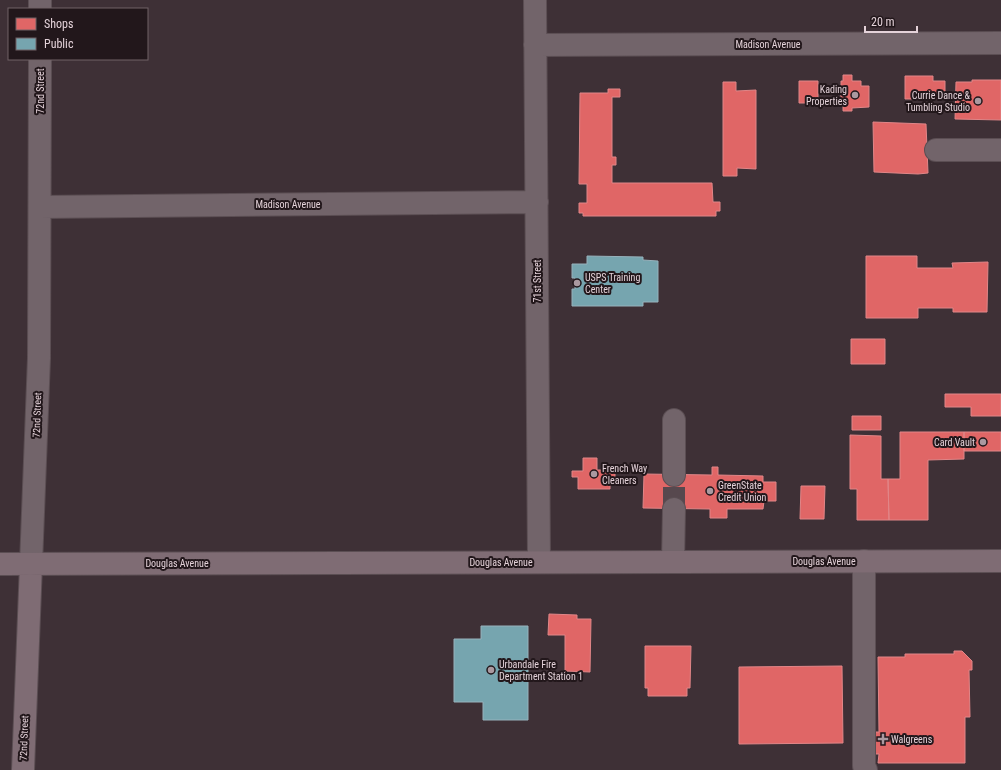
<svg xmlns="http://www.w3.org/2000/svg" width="1001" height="770" font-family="'Roboto Condensed',sans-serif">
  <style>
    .shops { fill: #e06666; stroke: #e18688 }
    .public { fill: #76a5af; stroke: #97b2bc }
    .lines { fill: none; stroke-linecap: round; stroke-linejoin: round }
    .minor-tunnel { stroke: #57484e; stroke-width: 22; stroke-dasharray: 22 11; stroke-linecap: butt }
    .minor-casing { stroke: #5b4e53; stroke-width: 24 }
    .major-casing { stroke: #5b4e53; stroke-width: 24 }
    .minor { stroke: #72646a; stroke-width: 22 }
    .major { stroke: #7f6c74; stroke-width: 22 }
    .poi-dot { fill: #aa99a0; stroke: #22171b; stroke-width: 1.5 }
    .labels { text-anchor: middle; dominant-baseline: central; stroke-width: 4; stroke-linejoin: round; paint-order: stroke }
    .street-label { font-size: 10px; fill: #e4d2d9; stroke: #22171b }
    .poi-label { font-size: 10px; fill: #e4d2d9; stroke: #22171b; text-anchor: start }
  </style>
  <rect width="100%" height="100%" fill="#3e3036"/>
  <!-- shops -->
  <path class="shops" d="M843,75h9v6h9v5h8v21l-17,1v3h-9v-7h-2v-23h2z
    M905,76h28v5h12v18h-40z
    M972,80h29v40l-46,-1 1,-37h16z
    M799,81h19v22h-19z
    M723,82h13v9l20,-1v79l-19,-1v8h-14z
    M608,89h12v8h-8v60h4v8h-4v18h100l1,19h7v9h-4v5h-133v-3h-4v-10h8v-19h-8l1,-91h28z
    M873,122l53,2 2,49 -10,1 -44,-2z
    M866,256h51v12h36l-1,-5 36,-1 -1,50h-34v-4h-35v10h-52z
    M851,339h34v25h-34z
    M945,394h56v22h-30v-9h-26z
    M852,416h29v14h-29z
    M900,432h64v27l-36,1v60h-39l-1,-41h12z
    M964,432h37v19h-37z
    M850,435l31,1v43h7l1,41h-32v-31h-7z
    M583,458h14v12h18v8h-5v11h-32v-12h-6v-6h11z
    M712,467h6v8l45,1v6h13v19h-12l-1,8h-36v9h-17v-9l-67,-1 1,-34 68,1z
    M801,486h24l-1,33h-24z
    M549,614l28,1v4h14l-1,53 -25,-1v-36h-17z
    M645,646h46l-1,42h-3v8h-39v-8h-3z
    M954,651h8l10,10v9h-3l1,47h-5v46h-87l1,-9h-15v-22h15l-1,-75h27v-3h49z
    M842,666l1,77 -104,1v-77z"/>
  <!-- public -->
  <path class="public" d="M587,256l56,1v3l15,1v41h-15v4h-71v-17h3v-11h-3v-14h15z
    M481,626h47v94h-45v-18h-29v-63h27z"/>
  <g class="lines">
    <!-- minor-tunnel -->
    <path class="minor-tunnel" d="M674,509v-34"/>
    <defs>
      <path id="minor" d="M40,0v9
        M535,0l4,562
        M535,45l466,-2
        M936,150h65
        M40,207l497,-5
        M674,475v-55
        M864,561v205l2,4
        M673,562l1,-53
        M31,564l8,-206 1,-299"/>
      <path id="major" d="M0,564l1001,-3
        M23,770l8,-206"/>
    </defs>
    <!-- minor casing -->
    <use href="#minor" class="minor-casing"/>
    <!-- major casing -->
    <use href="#major" class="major-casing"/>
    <!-- minor -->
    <use href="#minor" class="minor"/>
    <!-- major -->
    <use href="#major" class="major"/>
  </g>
  <!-- markers -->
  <g class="poi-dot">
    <circle cx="855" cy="95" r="4"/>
    <circle cx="978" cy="101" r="4"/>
    <circle cx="577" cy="283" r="4"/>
    <circle cx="983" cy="442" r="4"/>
    <circle cx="594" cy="474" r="4"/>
    <circle cx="710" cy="491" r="4"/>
    <circle cx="491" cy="670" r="4"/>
    <path d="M881 733h4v4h4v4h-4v4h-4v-4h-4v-4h4z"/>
  </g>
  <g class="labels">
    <!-- street labels -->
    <g class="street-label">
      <text x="768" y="44">Madison Avenue</text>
      <text transform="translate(40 91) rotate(-90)">72nd Street</text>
      <text x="288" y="204">Madison Avenue</text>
      <text transform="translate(537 281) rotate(-90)">71st Street</text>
      <text transform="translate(37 415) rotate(-88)">72nd Street</text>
      <text x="824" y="561">Douglas Avenue</text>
      <text x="501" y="562">Douglas Avenue</text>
      <text x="177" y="563">Douglas Avenue</text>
      <text transform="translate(24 738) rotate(-88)">72nd Street</text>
    </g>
    <!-- poi labels -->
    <g class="poi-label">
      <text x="847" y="89" text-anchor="end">Kading<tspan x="847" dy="12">Properties</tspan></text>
      <text x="970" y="95" text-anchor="end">Currie Dance &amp;<tspan x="970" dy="12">Tumbling Studio</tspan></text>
      <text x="585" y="277">USPS Training<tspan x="585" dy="12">Center</tspan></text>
      <text x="975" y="442" text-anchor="end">Card Vault</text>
      <text x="602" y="468">French Way<tspan x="602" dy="12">Cleaners</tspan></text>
      <text x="718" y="485">GreenState<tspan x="718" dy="12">Credit Union</tspan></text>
      <text x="499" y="664">Urbandale Fire<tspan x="499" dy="12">Department Station 1</tspan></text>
      <text x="891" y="739">Walgreens</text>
    </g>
  </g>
  <!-- legend -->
  <rect x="8" y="8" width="140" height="52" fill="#22171b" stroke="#706267"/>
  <rect x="16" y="18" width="20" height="12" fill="#e06666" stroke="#706267"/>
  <text x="44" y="28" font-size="12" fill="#e4d2d9">Shops</text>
  <rect x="16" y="38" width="20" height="12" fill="#76a5af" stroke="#706267"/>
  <text x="44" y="48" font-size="12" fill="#e4d2d9">Public</text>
  <!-- scale -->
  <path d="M865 26v6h52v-6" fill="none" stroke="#e4d2d9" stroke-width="2"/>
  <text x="871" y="26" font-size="12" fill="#e4d2d9" stroke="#22171b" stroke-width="3" paint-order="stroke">20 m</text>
</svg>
